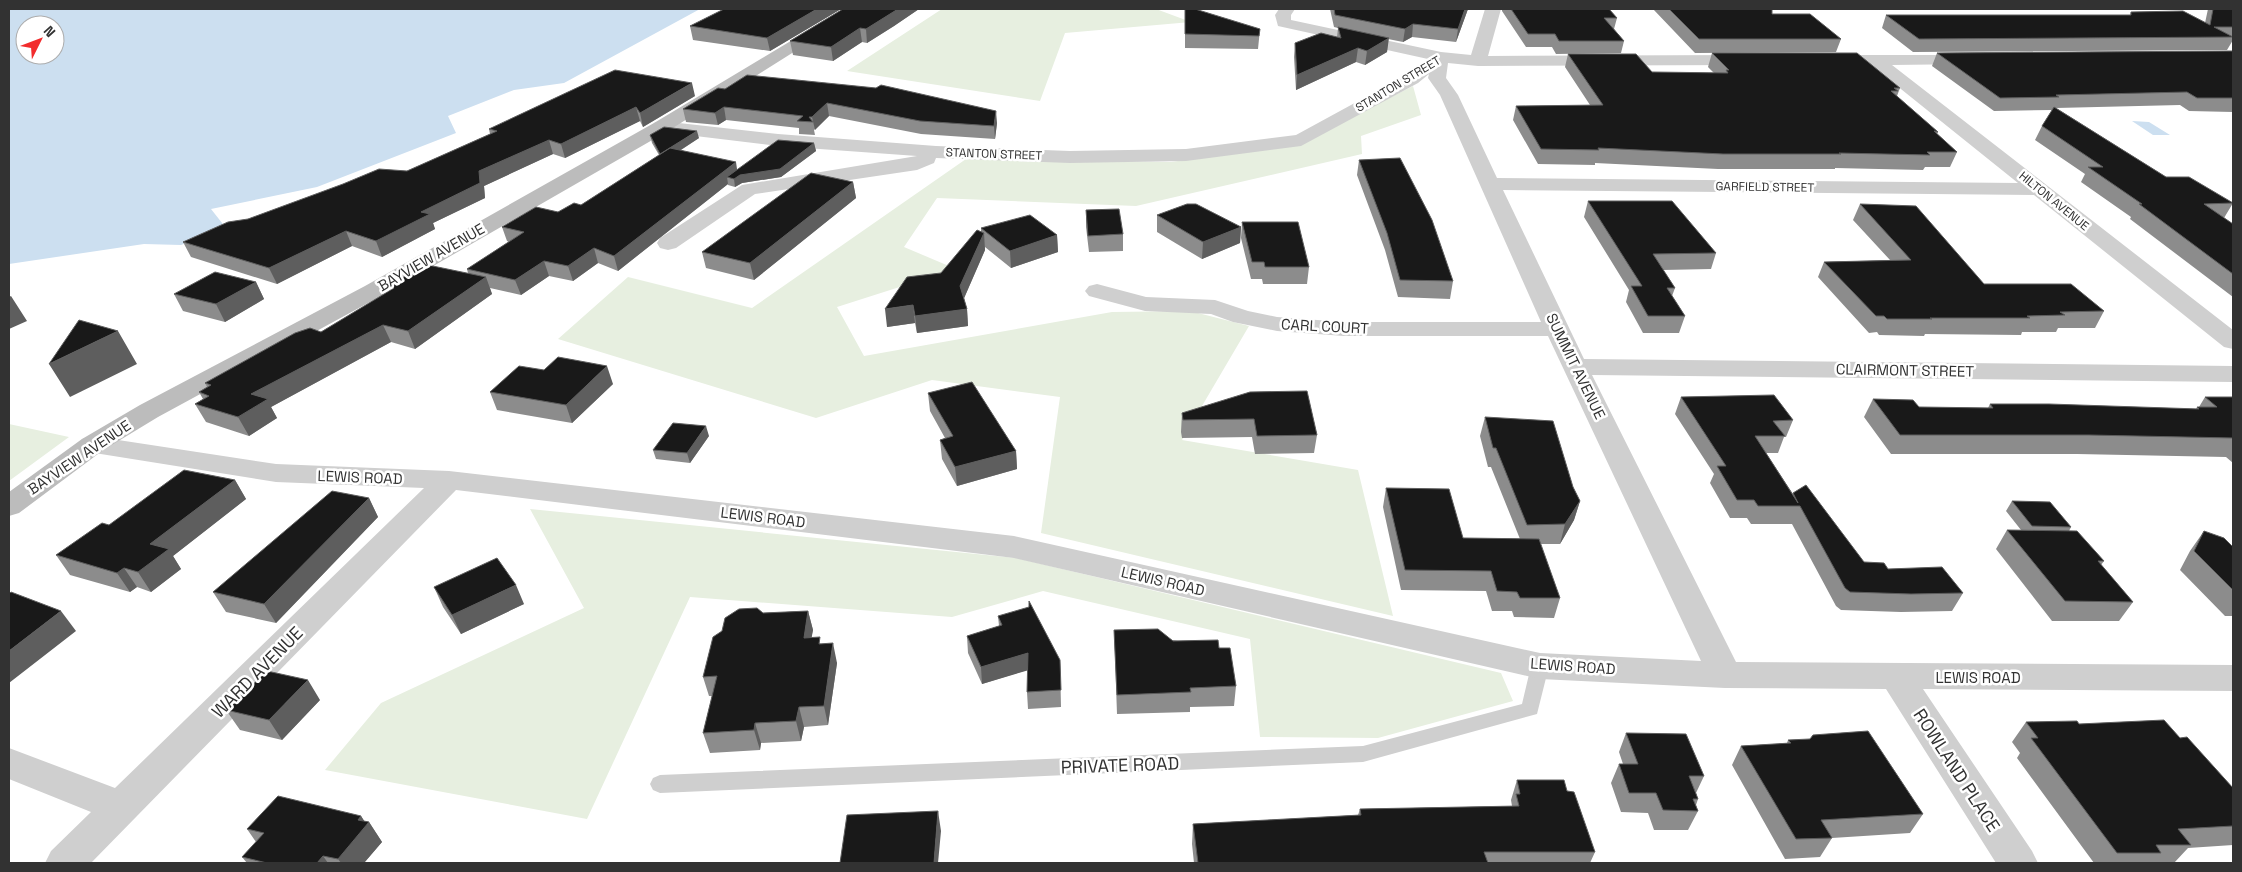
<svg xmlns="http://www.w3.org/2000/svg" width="2242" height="872" font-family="'Space Grotesk',sans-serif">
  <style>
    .green { fill: #e7efe0 }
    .water { fill: #ccdff0; fill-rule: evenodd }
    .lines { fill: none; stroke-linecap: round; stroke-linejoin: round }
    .service { fill: #cfcfcf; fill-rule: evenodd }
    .minor { fill: #cfcfcf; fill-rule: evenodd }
    .secondary { fill: #bcbcbc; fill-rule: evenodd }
    .wall { fill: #8c8c8c }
    .shaded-wall { fill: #5e5e5e }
    .building { fill: #191919; stroke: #5e5e5e }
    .labels { text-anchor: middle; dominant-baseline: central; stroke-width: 5; stroke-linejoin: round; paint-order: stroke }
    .far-street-label { font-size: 12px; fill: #323232; stroke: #fff }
    .street-label { font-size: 15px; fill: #323232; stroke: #fff }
    .near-street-label { font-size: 18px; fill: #323232; stroke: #fff }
  </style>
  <rect width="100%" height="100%" fill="#fff"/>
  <!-- green -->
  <path class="green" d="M942,9h214l35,13 -126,11 -25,68 -193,-30z
    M1413,86l8,29 -60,21 1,18 -226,52 -199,-8 -33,49 52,22 -119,38 27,49 248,-44 78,-1 59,15 -67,114 176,30 35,146 -352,-83 19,-136 -128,-17 -116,38 -258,-79 70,-62 124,31 214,-149 205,3 125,-17z
    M9,424l60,13 -60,44z
    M530,509l486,49 485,115 12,28 -135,37 -118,-1 -10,-98 -207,-48 -91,26 -262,-20 -103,222 -262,-49 56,-67 203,-95z"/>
  <!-- water -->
  <path class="water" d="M9,9h691l-136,74 -50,7 -66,26 8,17 -139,54 -106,22 15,19 -45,17 -37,-1 -135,20zM25,25h30v30h-30z
    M2132,121l17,1 21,13h-17z"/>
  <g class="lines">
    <!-- service -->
    <path class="service" d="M1540,659l7,2 2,5 -12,48 -174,48 -703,31 -7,-3 -3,-6 3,-6 7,-3 703,-29 159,-42 9,-38 2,-5z"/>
    <!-- minor -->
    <path class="minor" d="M1279,9h16l-4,6v5l150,32 30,3 14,-46h16l-13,47 259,-1 6,1 2,4 -2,4 -6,1 -269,1 -30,-3 -2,15 12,17 39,83 521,5 -147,-118h-44l-6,-1 -2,-4 2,-4 6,-1h151l2,4 -2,4 -6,1 -80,1 341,265v19l-9,-2 -190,-152 -531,-5 81,169 649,7v16l-641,-7 144,287 497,3v26l-310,-2 109,162 6,12h-42l-110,-174 -161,-1 -185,-9 -526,-121 -558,-68 -365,373h-46l6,-12 40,-39 -82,-33v-31l106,40 309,-300 -148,-6 -194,-31 -4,-6 4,-6 10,-3 184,28 173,7 565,65 526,117 161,8 -153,-325h-204l-67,-5 -44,-9 -22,-8 -66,-3 -56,-15 -4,-5 4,-5 8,-2 49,13 69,3 33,11 29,6 67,5h197l-101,-227 -12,-17 1,-4 -11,9 -117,63 -115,15 -116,2 -134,-5 -2,5 -17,7 -162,24 -79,54 -8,2 -8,-2 -3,-5 3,-5 82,-53 175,-29 -139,-10 -124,-15 -2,-4 2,-4 7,-2 117,13 158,12 134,5 116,-2 110,-14 110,-60 22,-16 -150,-33 -3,-11z"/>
    <!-- secondary -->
    <path class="secondary" d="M844,9h18l-194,122 -287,165 -223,121 -56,34 -83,62 -10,3v-24l73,-53 58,-34 225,-119 289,-163z"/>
  </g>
  <!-- wall -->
  <path class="wall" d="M841,9l-71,42 -77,-11 -3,-14z
    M843,9h76l-25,17 -27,17 -5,-1 -29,19 -40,-6 -3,-14z
    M1185,9l75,20 -2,20 -73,-1z
    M1330,9h138l-12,33 -44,-5 -9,5 -15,-3 -1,13 -22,13 -9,-3 -60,28 -2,-33 1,-14 42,-6 1,-9 -4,-1z
    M1502,9h107l8,9 -3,11 10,12 -3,12 -65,1 -4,-7h-26l-24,-36z
    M1653,9h119v5l69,25 -5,13 -141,1z
    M2208,9h25v31l-6,10 -314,2 -31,-24 4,-13h244l1,-3 74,11z
    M2233,51v61l-44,-1 -9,-6 -124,3 110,69 67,26 -9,15 9,6v73l-103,-78 1,-2 -50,-35 4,-8 -50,-34 7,-14 10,-16 -58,1 -62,-45 5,-13z
    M1712,53l188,35 -3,8 41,36 -1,2 20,18 -7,15h-25l-2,3 -88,-2v1h-117l-123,-6v2l-57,-1 -25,-44 3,-14 74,-1 -25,-38 3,-13 84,18 62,1 -6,-6z
    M718,88l279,35 -2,16 -74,-5 -92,-18 -15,14 1,5 -16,-1v-6l-73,-8 -8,5 -32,-3 -3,-13z
    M695,96l-52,31 -3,-6 -75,37 -12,-4 -69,32 1,12 -52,25 2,6 -53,28 -30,-11 -75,38 -86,-27 -8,-15 65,-23 159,-48 83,-37 -1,-5z
    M650,135l49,3 -18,12 56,20 77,-27 2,8 -35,26 -39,6 -7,4 -7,-2v-1l-110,87 -20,-8 -25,18 -24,-5 -28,19 -31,-7 2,6 -77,55 -24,-7 -120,65 6,11 -28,18 -43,-14 -11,-18 8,-5 -4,-7 8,-5 -2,-4 116,-51 70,-42 -2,-3 79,-14 -1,-4 42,-27 -2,-1 -5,-14 56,-15 23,-7 78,-50 -7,-12z
    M1359,160l94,121 -3,18 -52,-2 -13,-47 -28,-75z
    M853,182l3,16 -102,82 -48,-12 -4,-16z
    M1588,201l128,52 -5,16 -48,1 12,18 -3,8 13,20 -6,17h-36l-17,-31 3,-12 -45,-73z
    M1860,204l124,80 120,27 -9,17h-37l-2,4h-34l-1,3 -96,-1 -1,2 -45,-1 -2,-3 -8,1 -51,-56 6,-15 66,-2 -37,-40z
    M1086,210l37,24v17l-34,1 -3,-25z
    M1157,215l84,12 -1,16 -38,16 -45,-27z
    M1242,222l67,45 -2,17h-44l-1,-5h-11l-10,-41z
    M981,228l76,7 1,17 -47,16 -26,-21v3l-21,48 3,11 1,17 -51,7 -2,-10 -28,4 94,-95z
    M256,282l8,17 -39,23 -42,-11 -9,-17z
    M544,370l69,14 -41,39 -75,-13 -7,-18z
    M1307,391l10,44 -3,18 -59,1 -3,-17 -70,1 -1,-6 1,-19z
    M928,393l88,58 1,18 -60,17 -15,-27 -2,-19 5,-2 -15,-27z
    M1681,397l112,23 -7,17h-2l-6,16h-12l27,41v-1l71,69 99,31 -11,18 -51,1 -60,-2 -5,-4 -44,-82h-41l-4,-6h-17l-20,-35 4,-9 -39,-60z
    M2205,397h28v66l-7,-6 -149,-3h-186l-27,-37 9,-18 46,8 69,1 2,-4 206,5 1,-2h2z
    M1485,417l88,70 7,14 -6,19 -14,24h-20l20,54 -6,20 -40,-1 -2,-6h-20l-6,-20 -85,-1 -18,-83 3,-19 77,50 57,1 -29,-72h-3l-8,-31z
    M709,436l-19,27 -34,-4 -3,-9z
    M235,480l11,19 -73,57 8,13 -30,23 -14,-5 -7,5 -60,-17 -14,-20 53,-30z
    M369,498l9,19 -102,106 -50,-11 -13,-20z
    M2012,501l59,26 -2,4 35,30 -3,4 32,37 -14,19h-67l-56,-72 11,-19h14l-15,-19z
    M2204,531l29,16v69h-8l-45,-46 10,-19z
    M434,587l90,17 -63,30 -18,-27z
    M808,611l5,19 -2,8 10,6 16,19 -9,62 -24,2 -3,14 -40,2 -1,7 -50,3 -7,-20 9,-37h-3l-6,-19 60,-64z
    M998,616l62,44 1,47 -33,2 -1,-17v-22l-45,14 -14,-31 -1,-17 32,-10z
    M1114,630l105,18 17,38 -2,20 -44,1v5l-73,2z
    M320,700l-38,40 -42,-10 -14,-20z
    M2026,722l53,2 101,14 53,50v57l-45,3 -14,15h-80l-77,-105 3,-5 -8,-11z
    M1626,733l78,43 -8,17 2,6 -2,6 2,6 -10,19h-34l-6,-17 -27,-1 -10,-29 8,-19h4l-4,-12z
    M1788,740l135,74 -13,19 -78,5 -12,19 -35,2 -53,-94 9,-19 46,-3z
    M1517,780l50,11 28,61 -5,11h-396l-2,-19 1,-20 165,-9 2,-6 152,-3 -1,-6z
    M361,816l3,5 5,1 13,20 -18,21h-117l-5,-6 14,-15 -9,-13z"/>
  <!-- shaded-wall -->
  <path class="shaded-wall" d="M817,9h24l-71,42 -3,-13z
    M898,9h21l-25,17 -27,17 -1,-14z
    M1465,9h3l-12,33 2,-13z
    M1413,24l-1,13 -9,5 2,-13z
    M860,28l2,14 -29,19 -2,-14z
    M1389,38l-2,14 -22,13 2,-14z
    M1358,48l-2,14 -60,28 1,-15z
    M692,83l3,13 -52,31 -3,-14z
    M827,103l2,13 -14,14 -3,-13z
    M636,107l4,14 -75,37 -4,-14z
    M724,107l2,13 -8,5 -3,-12z
    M996,111l1,12 -2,16 -1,-13z
    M697,131l2,7 -37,24 -2,-8z
    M549,140l4,14 -69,32 1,12 -52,25 2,6 -53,28 -6,-16 45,-29 58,-41z
    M814,143l2,8 -35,26 -39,6 -7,4 -1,-8 -7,-2 1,7 -110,87 -4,-15 122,-94 2,14z
    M853,182l3,16 -102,82 -4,-17z
    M1241,227l-1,16 -38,16 1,-17z
    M346,231l6,15 -75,38 -8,-16z
    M984,233l1,17 -23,53 -2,-17z
    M1057,235l1,17 -47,16 -1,-17z
    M594,248l4,15 -25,18 -5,-15z
    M544,261l5,15 -28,19 -6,-15z
    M486,277l6,17 -77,55 -7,-18z
    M256,282l8,17 -39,23 -9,-18z
    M11,296l16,25 -18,8v-32z
    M913,305l2,18 -28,4 -2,-18z
    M967,309l1,17 -51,7 -2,-17z
    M383,325l8,17 -120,65 6,11 -28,18 -11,-19 13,-23z
    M118,331l19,33 -67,33 -21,-33z
    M607,366l6,18 -41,39 -6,-18z
    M706,426l3,10 -19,27 -3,-10z
    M1016,451l1,18 -60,17 -2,-19z
    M235,480l11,19 -73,57 8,13 -30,23 -13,-20 12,-28z
    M369,498l9,19 -102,106 -12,-19z
    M1580,501l-6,19 -14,24 5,-20z
    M124,568l13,19 -7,5 -13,-19z
    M516,585l8,19 -63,30 -9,-19z
    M61,611l15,20 -67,52v-32z
    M808,611l5,19 -5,28 -4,-20z
    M833,643l4,20 -9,62 -4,-19z
    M1028,653l1,17 -47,14 -1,-17z
    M308,680l12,20 -38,40 -13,-20z
    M799,707l5,20 -3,14 -5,-20z
    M755,723l6,20 -1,7 -6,-20z
    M938,811l3,20 -3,32h-4z
    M361,816l6,9 2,-3 13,20 -18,21h-23l-3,-4 20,-39z
    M323,856l5,7h-11z"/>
  <!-- building -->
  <path class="building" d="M724,9h93l-50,29 -77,-12z
    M843,9h55l-32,20 -6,-1 -29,19 -41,-6z
    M1185,9h10l65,20 -1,7 -74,-2z
    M1334,9h131l-7,20 -45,-5 -8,5 -70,-14z
    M1511,9h98l8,9h-13l20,23h-65l-4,-7h-27z
    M1669,9h103v5h38l31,25h-142z
    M2213,9h20v18h-19l19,10 -314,2 -33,-24h245v-3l52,-1 27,14z
    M1338,27l51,11 -22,13 -9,-3 -61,27 -2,-32 26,-10 20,5z
    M2233,51v47h-36l-10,-6 -131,3 3,2 -59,1 -63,-45z
    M1712,53h145l43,35h-6l4,3h-7l47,41 -4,-1 23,21h-30l3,3 -91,-2 2,1h-118l-125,-6 1,2 -58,-1 -25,-43 87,-1 -35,-51h68l16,18 76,1 -2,-3h3z
    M615,70l77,13 -52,30 -4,-6 -75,37 -12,-4 -70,31 1,12 -59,29 9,2 -54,27 -30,-10 -77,37 -86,-26 45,-20 20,-3 95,-35 36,-15 28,2 90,-40 -8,-2z
    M747,75l129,13 5,-3 115,26 -2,15 -74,-5 -93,-18 -15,14h-3l4,5 -16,-1 6,-5 -79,-9 -9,6 -32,-4 35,-21 7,1z
    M2054,107l112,70h23l44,26 -29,1 29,20v50l-94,-70h3l-54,-37h15l-61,-41z
    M664,127l33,4 -37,23 -10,-19z
    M778,140l36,3 -34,26 -40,6 -6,4 -7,-2z
    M670,148l66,14 -122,94 -20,-8 -26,18 -24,-5 -29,19 -48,-11 57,-37 -22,-5 34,-20 22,5 16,-9 7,2z
    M1400,158l32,62 21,61 -53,-1 -13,-47 -28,-73z
    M811,173l42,9 -103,81 -48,-11z
    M1588,201h84l44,52 -63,1 22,34h-8l18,28h-37l-17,-30h11z
    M1187,204h9l45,23 -38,15 -46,-27z
    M1860,204l56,2 68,78h87l33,27 -44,1 5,3 -38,1 3,2h-100l2,1h-45l-3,-3h-8l-52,-54 87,-2z
    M1119,209l4,25 -35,2 -2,-26z
    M1030,215l27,20 -47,16 -29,-23z
    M1242,222h56l11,45h-44l-1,-5h-12z
    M977,230l7,3 -24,53 7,23 -52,7 -2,-11 -28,4 22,-32 34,-4z
    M423,264l63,13 -78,54 -25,-6 -132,69 17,5 -30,18 -43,-13 14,-8 -10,-4 12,-7 -6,-2 90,-50 15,-5 11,4 73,-44 -5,-1z
    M215,272l41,10 -40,22 -42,-10z
    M79,320l39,11 -69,33z
    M558,357l49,9 -41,39 -76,-13 29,-26 25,4z
    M972,382l44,69 -61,16 -15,-27 13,-4 -25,-43z
    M1307,391l10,44 -60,1 -3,-17 -71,1 -1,-7 68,-21z
    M1774,395l19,25 -20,1 12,15h-30l43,67 -5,-10 13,-8 58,77 20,1 4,6 54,-2 21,26 -52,1 -61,-2 -5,-4 -45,-82h-42l-4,-6h-17l-20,-34h9l-45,-69z
    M2205,397h28v41l-144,-3h-189l-27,-36 40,1 6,7 74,1 -3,-4h59l150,5 -2,-2h20z
    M1485,417l68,4 20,66 7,14 -15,23 -38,1 -31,-77h-3z
    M673,423l33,3 -19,27 -34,-3z
    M184,470l51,10 -85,64 19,5 -31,23 -14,-4 -7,5 -61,-18 46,-32 7,2z
    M1386,488l63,1 14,49 76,1 21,59h-40l-3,-6 -20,-1 -6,-20 -86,-1z
    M332,491l37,7 -105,106 -51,-12z
    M2012,501l38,1 21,25 -39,-1z
    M2007,530l70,1 27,30h-6l35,41 -68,-1z
    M2204,531l20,7 9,9v43l-39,-39z
    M497,558l19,27 -64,30 -18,-28z
    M11,592l50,19 -52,40v-57z
    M1029,601l31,59 1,30 -34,2 1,-39 -47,14 -14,-31 35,-11 -4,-9 31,-9z
    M757,608l6,5 45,-2 -4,27 16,-1 -1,7 14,-1 -9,63 -25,1 -3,14 -41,2 -1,7 -51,3 14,-57 -14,1 10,-40 9,-6 3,-13 14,-9z
    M1158,629l15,12 45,-1 1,8h11l6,38 -46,2 1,4 -74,3 -3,-65z
    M267,671l41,9 -39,40 -43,-10z
    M2164,720l16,18 7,-1 46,51v38l-55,3 13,16h-35l5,8h-44l-86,-115h7l-12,-16 51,-1 2,3z
    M1868,731l55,83 -102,6 11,18 -36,1 -55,-93 50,-3 -3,-3 22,-1 3,-4z
    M1626,733l60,1 18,42h-15l9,23h-5l5,12 -35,-1 -7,-17h-27l-10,-29h19z
    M1517,780h47l3,11 7,1 21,60h-111l4,11h-290l-5,-39 168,-9 -1,-6 159,-3 -3,-12h4z
    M278,796l83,20 -3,4 11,2 -31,37 -15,-3 -6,7h-50l-25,-6 22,-24 -17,-4z
    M938,811l-4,52h-94l7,-48z"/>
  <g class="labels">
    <!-- far-street labels -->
    <g class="far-street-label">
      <text transform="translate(1398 84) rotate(-31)">STANTON STREET</text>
      <text transform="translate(994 154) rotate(2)">STANTON STREET</text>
      <text transform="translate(1765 187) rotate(1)">GARFIELD STREET</text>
      <text transform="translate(2054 201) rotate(39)">HILTON AVENUE</text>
    </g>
    <!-- street labels -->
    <g class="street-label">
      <text transform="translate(431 257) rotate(-30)">BAYVIEW AVENUE</text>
      <text transform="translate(1325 326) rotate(3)">CARL COURT</text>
      <text transform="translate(1576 366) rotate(64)">SUMMIT AVENUE</text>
      <text transform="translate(1905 370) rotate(1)">CLAIRMONT STREET</text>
      <text transform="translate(79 457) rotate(-34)">BAYVIEW AVENUE</text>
      <text transform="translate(360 477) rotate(2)">LEWIS ROAD</text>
      <text transform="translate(763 517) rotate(7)">LEWIS ROAD</text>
      <text transform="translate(1163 581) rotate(13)">LEWIS ROAD</text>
      <text transform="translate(1573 666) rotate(4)">LEWIS ROAD</text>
      <text x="1978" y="677">LEWIS ROAD</text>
    </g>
    <!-- near-street labels -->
    <g class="near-street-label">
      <text transform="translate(257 672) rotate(-45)">WARD AVENUE</text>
      <text transform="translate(1120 765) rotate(-2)">PRIVATE ROAD</text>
      <text transform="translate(1957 770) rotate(57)">ROWLAND PLACE</text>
    </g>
  </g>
  <!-- border -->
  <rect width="2242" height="872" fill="none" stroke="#323232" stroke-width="20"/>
  <!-- north arrow -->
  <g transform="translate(40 40) rotate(48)"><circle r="24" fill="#ffffff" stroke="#adadad"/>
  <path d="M0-4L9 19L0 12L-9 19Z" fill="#f22c2d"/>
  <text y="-8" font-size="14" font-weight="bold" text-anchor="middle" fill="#323232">N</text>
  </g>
</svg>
